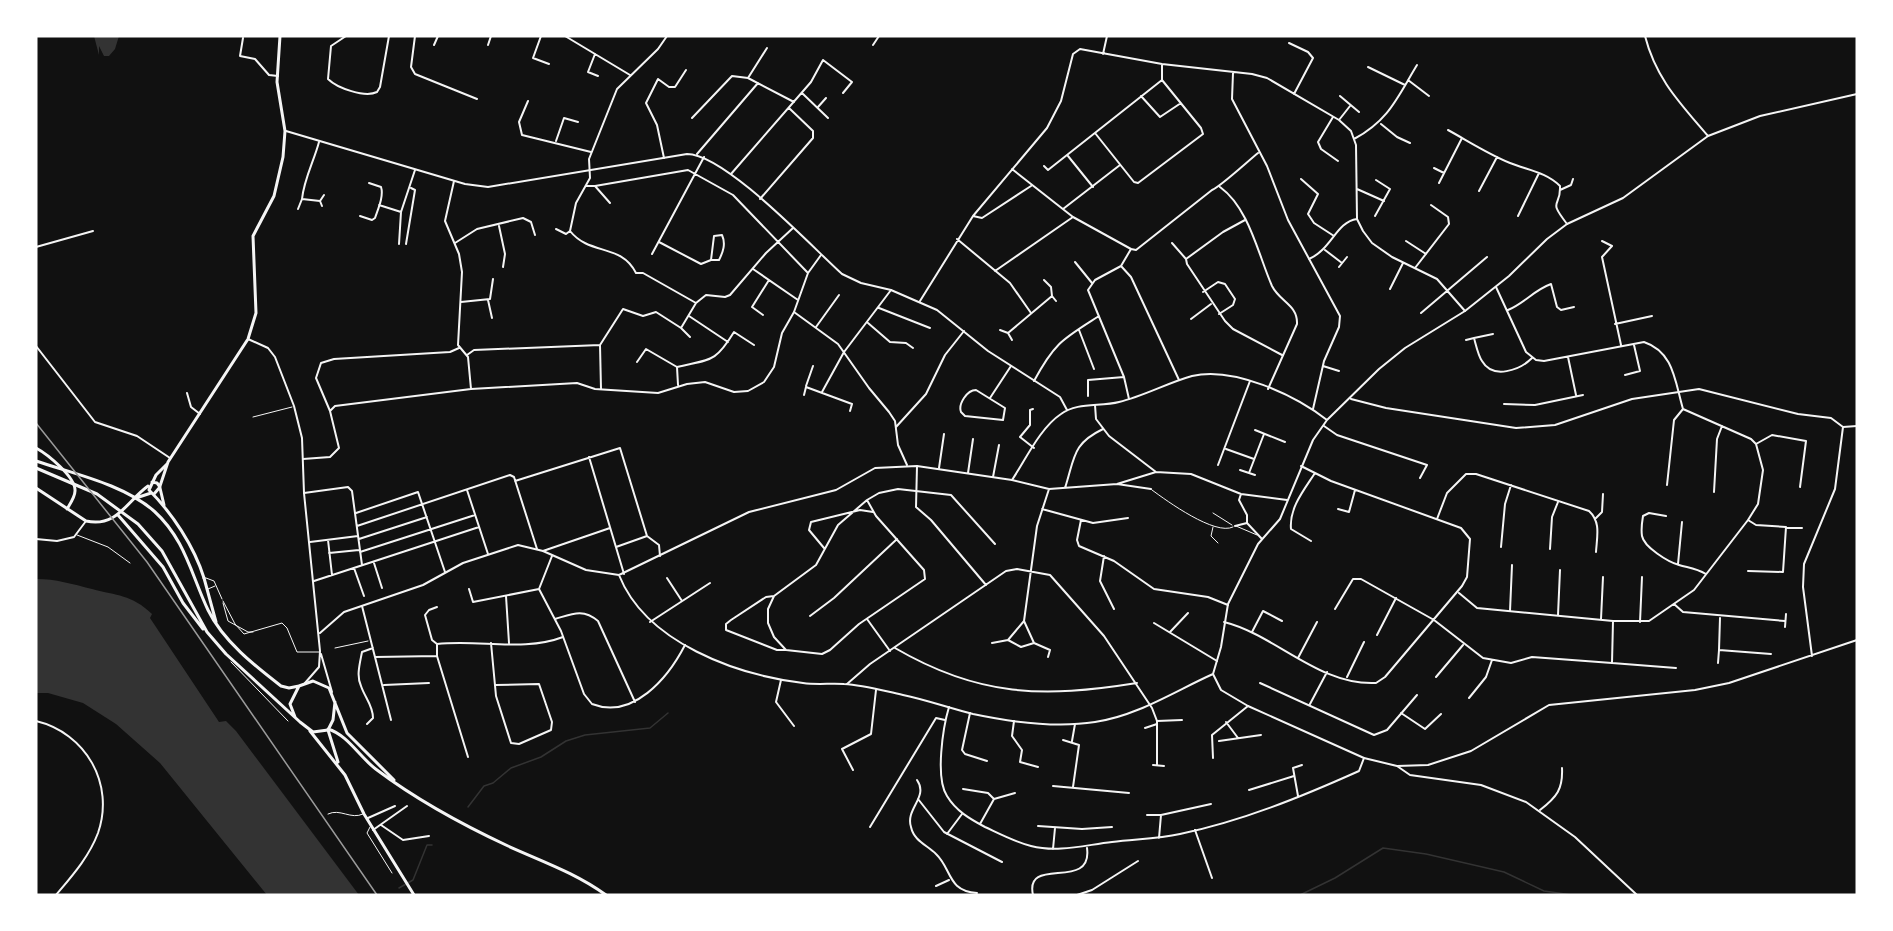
<svg xmlns="http://www.w3.org/2000/svg" width="1893" height="931" font-family="'Work Sans',sans-serif">
  <style>
    .water { fill: #333 }
    .lines { fill: none; stroke-linecap: round; stroke-linejoin: round }
    .stream { stroke: #333; stroke-width: 1.5 }
    .service { stroke: #f5f5f5; stroke-width: 1 }
    .minor { stroke: #f5f5f5; stroke-width: 2 }
    .tertiary { stroke: #f5f5f5; stroke-width: 2 }
    .secondary { stroke: #f5f5f5; stroke-width: 3 }
    .primary { stroke: #f5f5f5; stroke-width: 3 }
    .rail { stroke: #9a9a9a; stroke-width: 1.5 }
  </style>
  <rect width="100%" height="100%" fill="#111"/>
  <!-- water -->
  <path class="water" d="M94,36h25l-4,13 -6,7h-5l-5,-10v9z
    M36,579c20,0 36,5 56,10 25,7 39,5 60,25l-2,4 69,104 7,-1 10,10 123,164h-92l-107,-132 -44,-39 -33,-21 -35,-10h-12z"/>
  <g class="lines">
    <!-- stream -->
    <path class="stream" d="M468,807l16,-21 9,-3 18,-15 30,-11 25,-16 19,-6 65,-7 18,-15
      M399,888l14,-8 14,-35h5
      M1300,895l35,-17 48,-30 43,6 78,18 40,19 28,4"/>
    <!-- service -->
    <path class="service" d="M253,417l39,-10
      M1152,490c15,11 63,46 81,37
      M1213,513l19,12
      M1236,526l21,9
      M1213,527l-2,9 7,7
      M77,535l31,12 22,16
      M206,578l8,3 8,18
      M208,589l7,-3
      M223,601l12,23 9,10 38,-11 5,5 10,24h22
      M223,603l5,18 20,11h5
      M335,648l33,-7
      M231,662l57,59
      M328,814c12,-6 23,6 35,0
      M370,827l-3,6 25,40"/>
    <!-- minor -->
    <path class="minor" d="M346,36l-15,10 -3,33c9,9 37,19 49,13l3,-5 9,-51
      M415,36l-4,31 4,7 62,25
      M541,36l-8,22 16,6
      M565,36l65,39
      M667,36l-9,13 -41,40 -28,70 1,19 -14,25 -6,28c20,25 51,12 66,42h7l53,30 10,-8 19,2 5,-2 36,-42 27,-25
      M243,38l-3,18 15,3 14,16 9,1
      M1289,43l19,9 5,6 -19,36
      M434,45l4,-9
      M488,45l3,-9
      M873,45l6,-9
      M595,54l-7,18 10,4
      M1103,54l4,-18
      M1368,67l37,18
      M1233,73l-1,26 35,67 21,54 52,96 -1,11 -15,34 -11,48
      M748,78l19,-30
      M1408,80l21,16
      M802,93l26,25
      M1141,96l19,21 21,-14
      M1340,96l19,16
      M528,101l-9,21 3,13 69,17
      M818,107l8,-9
      M1333,117l-15,25 3,7 17,12
      M692,118l40,-42 16,2 46,24
      M1339,120l11,-14
      M1381,124l16,13 13,6
      M1448,130c20,11 40,24 62,33 17,7 36,9 50,23 1,23 -13,12 7,38
      M1095,133l39,49 4,1 65,-49 -2,-6 -39,-48
      M1354,139c35,-19 43,-41 63,-74
      M556,141l8,-23 14,4
      M319,142c-5,19 -15,37 -17,57l18,2
      M697,154l61,-71
      M1068,156l25,31
      M664,158l-7,-33 -11,-22 12,-24 11,8h6l11,-17
      M1044,166l4,4 114,-90v-16
      M1434,168l10,5
      M1012,169l61,48 58,32
      M731,174l80,-92 12,-22 29,22 -9,11
      M1301,179l17,15 -10,20 6,9 20,13
      M454,181l-9,40 14,33 3,18 -4,73 10,12 3,32
      M1439,183l23,-45
      M587,186h8l93,-16 45,25 75,78
      M595,186l15,17
      M1220,187c29,21 38,67 52,99 8,16 26,19 25,38l-29,65
      M1357,189l27,12
      M1560,190l11,-5 2,-6
      M1479,191l18,-34
      M760,199l53,-61v-7l-24,-23
      M379,205l22,7
      M322,206l-2,-5 4,-6
      M298,209l4,-10
      M1063,209l57,-44
      M360,216l12,4 3,-2c3,-9 9,-22 6,-31l-12,-4
      M973,216l9,2 49,-32
      M1375,216l15,-27 -14,-9
      M1518,216l21,-43
      M1245,220l-22,12 -37,27 1,5 38,57 8,8 49,26
      M499,226l6,28 -2,13
      M556,229l10,5 4,-3
      M957,239l53,44 21,30
      M1406,241l20,13
      M1602,241l10,5 -10,11 19,88
      M659,242l42,22 10,-4 3,-24 8,-1c4,9 1,17 -3,25h-8
      M455,243l22,-14 46,-11 8,4 4,13
      M1172,243l14,16
      M399,244l2,-32 14,-42
      M406,244l9,-54 -4,-2
      M36,247l57,-16
      M1131,249l5,1 76,-60c8,-3 36,-29 46,-37
      M1325,250l17,13
      M652,254l52,-97
      M1309,259c23,-10 27,-37 48,-40
      M1075,262l17,21
      M1121,266l10,11 48,103
      M1339,267l8,-10
      M1415,268l34,-44 -1,-7 -17,-12
      M753,269l45,31
      M995,271l78,-54
      M1496,287l30,65 10,8 8,1 100,-19c30,10 31,40 39,67l68,30 5,5 7,26 -5,34 -10,16 -54,70 -45,31h-36
      M1390,289l13,-26
      M1203,292l15,-10 7,2 10,15 -2,6 -14,9
      M1052,296l4,5
      M488,300l4,18
      M920,301l53,-85 74,-88 14,-27 12,-47 7,-5 82,15 90,10 15,4 72,42 12,11 5,14 1,74 6,12 9,12 20,14 45,22 28,32
      M461,302l29,-3 3,-20
      M879,308l51,20
      M1508,310c17,-7 26,-20 43,-26l6,23 4,3 13,-3
      M794,312l44,32 31,44 20,24 6,9 3,24 9,20
      M1421,313l66,-56
      M763,315l-11,-8 17,-27
      M689,316l39,26
      M1191,319l20,-15
      M868,323l22,19 16,1 7,5
      M1615,324l37,-8
      M816,327l23,-32
      M681,328l9,9
      M1000,330l8,3 44,-37 -1,-9 -7,-7
      M1079,330l15,39
      M1008,333l4,7
      M1493,334l-19,4c2,7 4,17 8,23 11,19 38,9 50,-3
      M1466,340l8,-2
      M36,346l59,76 42,14 33,22
      M467,355l7,-5 126,-5
      M1568,357l8,38
      M637,362l9,-13 31,18
      M1323,366l16,5
      M677,367c34,-8 38,-4 57,-35l20,13
      M677,367l1,18
      M1625,375l15,-4 -6,-26
      M1034,381c21,-39 29,-42 65,-65
      M806,386l7,-20
      M601,389l-1,-44 23,-36 20,7 13,-4 25,16 15,-25
      M976,390l29,18 -2,12 -38,-4 -4,-4c-3,-8 6,-22 15,-22z
      M822,392l22,-40 47,-62
      M187,393l4,14 9,7
      M804,395l2,-8 46,17 -2,7
      M1088,396v-16l36,-3
      M990,398l21,-32
      M1129,399l-5,-22 -36,-87 7,-10 26,-14 10,-17
      M1504,404l31,1 48,-10
      M1095,405l1,14 13,17 47,36 35,2 50,20 46,6
      M1033,409l-3,1v15l-10,12 14,11
      M330,411l5,-5 136,-17 106,-6 18,6 63,4 29,-9 18,-2 29,10 14,-1 16,-9 10,-15 8,-34 12,-21 14,-39 13,-18
      M1324,426l13,9 90,30 -7,13
      M896,427l30,-33 19,-39 19,-24
      M1843,427l14,-1
      M1255,430l30,12
      M1756,444l16,-9 34,6 -6,46
      M1226,449l28,10
      M589,457l35,117
      M303,459l27,-2 9,-9 -9,-37 -14,-33 5,-15 13,-4 116,-7 9,-4
      M1218,465l32,-84
      M917,466l-1,41 15,13 55,65
      M939,468l5,-34
      M1240,470l15,5
      M968,473l5,-34
      M1249,473l15,-39
      M993,477l6,-32
      M1012,480l37,9 68,-5 39,-12
      M515,481l105,-33 27,88 12,9 1,11
      M1117,484l34,5
      M1667,485l7,-65 9,-11
      M1065,488c10,-31 7,-44 38,-59
      M467,490l21,64
      M1714,492l3,-53 5,-13
      M304,493l44,-6 4,4 10,74
      M1241,494l-2,6 8,15v8l15,16
      M867,500l9,16 48,54 1,9 -66,45 -29,26 -8,4 -36,-4 -12,-13 -6,-14v-14l6,-13 42,-31 22,-40 29,-25 12,-7 19,-4 53,6 44,49
      M1042,509l51,14 35,-5
      M1338,509l11,3 6,-22
      M356,513l62,-21 27,80
      M1666,516l-17,-3 -6,3c-1,6 -2,14 -1,20 2,11 26,26 37,29 11,3 17,3 27,9
      M1596,518l6,-6 1,-18
      M1437,519l10,-26 19,-19h10l113,37c12,11 8,25 7,41
      M1081,520l-4,20 2,6 35,15 40,28 54,8 20,8
      M357,526l153,-51 4,2 23,72
      M1235,526l12,-3
      M1787,528h15
      M36,539l21,2 17,-4 12,-16
      M359,539l68,-22
      M328,540l4,35
      M1311,541l-20,-12c-2,-21 13,-39 24,-56
      M310,542l48,-6
      M616,547l31,-11
      M1501,547l4,-43 6,-19
      M824,548l-15,-18 2,-8 49,-12 13,2
      M1550,549l2,-32 6,-15
      M543,551l67,-23
      M360,552l115,-37
      M329,553l30,-3
      M552,556l-13,33 22,42 23,63 8,10c41,16 76,-26 93,-59
      M1104,556l-4,25 14,28
      M374,563l8,25
      M1678,564l4,-42
      M354,568l10,28
      M1748,571l35,1 3,-45 -30,-2 -8,-5
      M667,578l15,23
      M314,581l165,-54
      M469,589l4,13 66,-13
      M506,596l3,47
      M774,596l-8,1 -35,23 -5,4v6l51,20h9
      M1674,604l9,8 102,9
      M362,606l29,114
      M437,607l-8,3 -4,5 7,25 5,4c41,-5 87,8 126,-7
      M1335,609l18,-30h8l73,41 49,38 28,5 21,-6 80,6 1,-42 -136,-13 -18,-15
      M1510,611l2,-46
      M1558,615l2,-45
      M810,616l24,-18 63,-59
      M1720,618l-1,32 52,4
      M555,619c17,-5 28,-11 43,2l37,81
      M867,619l23,32
      M1601,619l2,-42
      M650,622l60,-39
      M1224,622c52,13 95,64 152,61l9,-6 77,-91 5,-9 3,-38 -9,-11 -130,-47 -30,-15
      M1640,622l2,-45
      M1154,623l63,38
      M1785,627l1,-13
      M1170,632l18,-19
      M1252,632l11,-21 19,10
      M1377,635l19,-37
      M1008,640l16,-19 13,-95 12,-37
      M1008,640l13,7 13,-4 -10,-22
      M491,643l5,53 15,47 8,1 32,-14 1,-8 -13,-38 -44,1
      M992,643l16,-3
      M1034,643l16,7 -2,7
      M437,644v12l31,101
      M895,648c84,49 148,50 242,35
      M375,657l62,-1
      M1298,658l19,-36
      M1612,663l64,5
      M1718,663l1,-13
      M1347,677l17,-35
      M1436,677l27,-32
      M781,680l-5,22 18,24
      M1260,683l114,52 13,-5 30,-35
      M847,684l23,-20 136,-93 11,-2 33,6 54,61 48,72 5,13v44
      M384,685l45,-2
      M1469,698l17,-21 6,-17
      M1310,704l17,-32
      M949,707c-6,20 -14,71 -2,89 9,15 23,23 38,31 15,7 30,15 46,19 27,7 54,-1 81,-4 23,-3 45,-3 68,-8 62,-13 121,-37 179,-63l5,-13
      M970,713l-8,37 3,4 22,7
      M1401,713l24,16 16,-15
      M36,721c50,12 79,63 62,112 -9,24 -26,43 -42,62
      M1014,721l-2,15 10,14 -2,12 18,5
      M1157,721l25,-1
      M1226,722l12,16
      M367,724l6,-6c0,-13 -8,-20 -12,-32 -5,-10 -1,-23 1,-34l11,-4
      M1145,728l12,-4
      M1063,740l16,5 -6,42
      M1072,741l3,-17
      M1219,741l42,-6
      M1213,758l-1,-23 36,-29
      M1153,765l11,1
      M853,770l-11,-21 29,-15 5,-44
      M917,780c12,17 -12,29 -6,47 3,14 16,18 25,27 16,15 11,37 41,39
      M1053,786l76,7
      M963,789l25,4 6,6
      M1249,790l45,-14
      M1298,796l-5,-28 9,-3
      M918,799l26,33 58,30
      M1540,810c17,-13 23,-21 22,-42
      M1147,815h14l50,-11
      M368,818l27,-12
      M980,824l14,-25 21,-6
      M381,825l22,15 26,-4
      M1038,826l44,3 30,-2
      M870,827l66,-109 9,2
      M373,830l34,-24
      M1195,830l17,48
      M947,834l15,-20
      M1159,838l2,-23
      M1053,849l2,-21
      M936,886l13,-6
      M1033,895c-9,-40 60,-3 54,-47
      M1077,895l15,-5 46,-29"/>
    <!-- tertiary -->
    <path class="tertiary" d="M1645,36c11,43 35,67 63,100
      M286,131l179,53 23,3 199,-33c38,0 125,93 155,120l19,9 30,7 46,20 51,41 72,46 7,13
      M248,339l20,9 7,9 19,49 8,32 2,55 16,158 -1,16 -14,16
      M1351,399l35,9 130,20 39,-3 77,-26 67,-10 99,25 33,4 12,9 -8,62 -31,75 -1,23 9,69
      M619,575c27,68 118,100 184,108 14,2 28,0 41,1 20,1 40,7 59,11 24,5 46,13 70,19 38,8 84,14 122,8 42,-6 80,-31 118,-48l8,-27 7,-43 30,-60 22,-25 33,-79 14,-20 52,-51 26,-21 60,-37 44,-35 38,-37 20,-15 56,-26 85,-62 52,-20 97,-22
      M320,633l24,-21 79,-27 40,-22 55,-18 25,6 43,19 33,5 130,-63 87,-22 39,-22 42,-2 95,14c14,-21 28,-52 49,-66 16,-12 39,-7 58,-12 25,-6 48,-19 73,-26 41,-10 103,19 135,44
      M321,654l11,38
      M1213,674l8,16 27,16 116,52 33,8 13,9 71,10 45,17 49,35 62,58
      M1397,766l31,-1 43,-14 78,-46 146,-15 34,-7 128,-43"/>
    <!-- secondary -->
    <path class="secondary" d="M36,448c11,6 40,29 39,43 0,6 -5,13 -8,18
      M167,464l-11,11 -7,15c23,23 45,56 55,88
      M152,482l5,1 3,4 -6,7
      M160,486l8,-24 80,-123 8,-26 -3,-77 21,-40 9,-39 2,-26 -8,-49 3,-46
      M36,488l50,33c31,7 41,-20 62,-35
      M160,488l4,17
      M136,498l15,-5
      M328,730l10,32
      M310,731l35,44 19,39 50,81"/>
    <!-- primary -->
    <path class="primary" d="M36,461c38,13 87,23 118,50 31,28 37,63 54,99 15,31 47,56 73,76l8,2 10,-2
      M36,468l61,26 41,30 24,27 45,81 19,22 74,68
      M118,515l45,52 20,36 20,26
      M204,578l12,44
      M295,717l-5,-13 9,-18 14,-5 16,7 18,45 47,47
      M300,722l13,10 15,-2 5,-10 2,-18
      M328,729c20,6 32,29 49,41 40,30 86,55 131,76 33,15 68,27 98,49"/>
    <!-- rail -->
    <path class="rail" d="M36,423l111,139 230,333"/>
  </g>
  <!-- border -->
  <rect width="1893" height="931" fill="none" stroke="#ffffff" stroke-width="75"/>
</svg>
